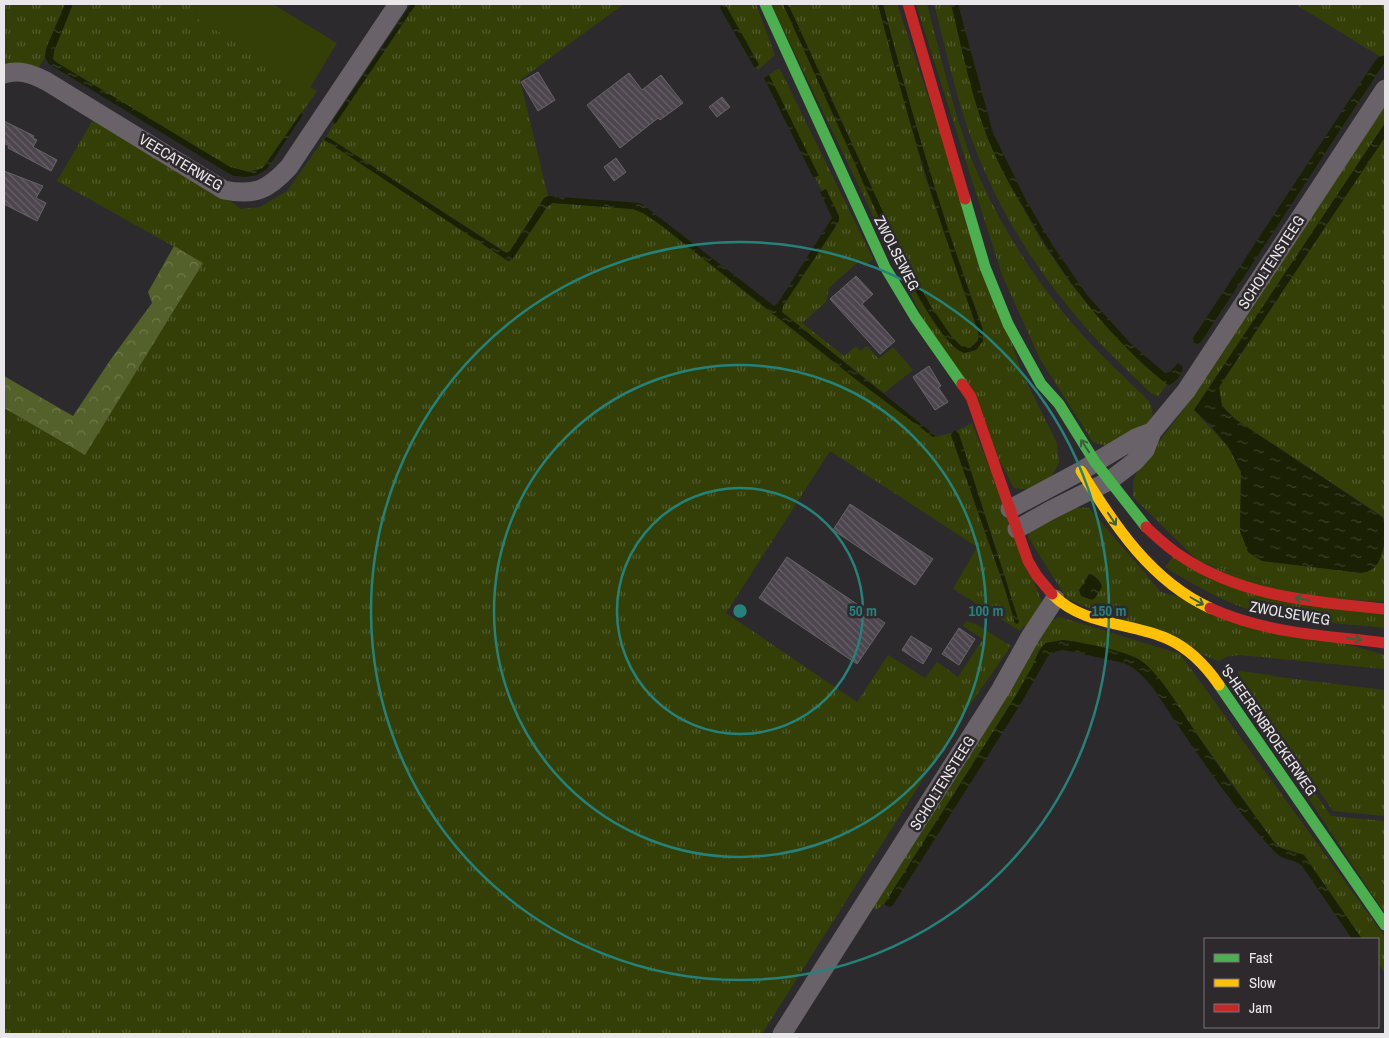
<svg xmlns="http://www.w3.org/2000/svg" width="1389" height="1038" font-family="'Archivo Narrow',sans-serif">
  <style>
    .grass { fill: url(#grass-tufts) }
    .forest { fill: url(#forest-crowns) }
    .pitch { fill: #343f08 }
    .water { fill: url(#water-ripples) }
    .building { fill: url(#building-back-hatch); stroke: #666466 }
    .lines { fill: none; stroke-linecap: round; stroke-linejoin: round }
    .street { stroke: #696269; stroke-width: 19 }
    .fast { stroke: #4caf50; stroke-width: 11 }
    .slow { stroke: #ffc107; stroke-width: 11 }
    .jam { stroke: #c62828; stroke-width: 11 }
    .oneway { stroke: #395f3b }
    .ring { fill: none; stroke: #25817a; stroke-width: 2.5 }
    .labels { text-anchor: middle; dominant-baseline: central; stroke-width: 5; stroke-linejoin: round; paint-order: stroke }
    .street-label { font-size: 15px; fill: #eae7ea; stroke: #2d292d }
    .centre { fill: #25817a; stroke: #2d292d; stroke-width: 2.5 }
    .ring-label { font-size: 15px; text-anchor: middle; font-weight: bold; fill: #25817a; stroke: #2d292d; stroke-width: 5; stroke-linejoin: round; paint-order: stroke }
  </style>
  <defs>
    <pattern id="grass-tufts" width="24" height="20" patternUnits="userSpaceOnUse" patternTransform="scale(1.25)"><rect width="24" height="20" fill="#343f08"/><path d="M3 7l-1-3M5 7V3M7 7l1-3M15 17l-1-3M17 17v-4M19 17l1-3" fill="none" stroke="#525b2c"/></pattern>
    <pattern id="forest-crowns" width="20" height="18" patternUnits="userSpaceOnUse" patternTransform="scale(1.25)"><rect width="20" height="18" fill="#55612b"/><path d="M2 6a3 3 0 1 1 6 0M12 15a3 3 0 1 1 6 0" fill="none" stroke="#6e784a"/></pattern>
    <pattern id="water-ripples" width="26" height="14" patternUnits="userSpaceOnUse" patternTransform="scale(1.25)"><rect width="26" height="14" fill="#192004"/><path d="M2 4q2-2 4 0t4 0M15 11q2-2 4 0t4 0" fill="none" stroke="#3b4029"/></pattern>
    <pattern id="building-back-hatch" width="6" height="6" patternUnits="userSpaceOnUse" patternTransform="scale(1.25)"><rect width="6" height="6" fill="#4d454d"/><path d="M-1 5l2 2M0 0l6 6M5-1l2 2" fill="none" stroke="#676067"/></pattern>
  </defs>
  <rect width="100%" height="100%" fill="#2c2a2c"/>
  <!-- grass -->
  <path class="grass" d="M4,4h61l-18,42 -2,11 -8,14 -33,-3z
    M73,4h127l-7,12 124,75 -54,77 -14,4 -19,-5 -174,-105 -3,-3 1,-8z
    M416,4h208l-104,76 28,116 -4,2 -34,53 -3,2 -178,-115 -3,-1 8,-14h2z
    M723,4h33l19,51 -17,15 -2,-3 3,-3 -33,-58z
    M771,4h12l91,202 74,134 10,10 13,2 13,-17 -1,-5c-39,-107 -72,-216 -100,-326h14l125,369 35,70 2,20 -8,14 -20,13 -17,-2 -91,-169z
    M788,4h90l47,173 53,154c1,5 1,10 -3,14 -13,10 -25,-11 -32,-19 -32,-46 -54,-98 -76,-149 -26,-58 -52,-115 -79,-173z
    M916,4h11c13,48 24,99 41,146 24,62 60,121 103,172 24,28 51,53 77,78 5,7 7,16 1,22 -7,8 -32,18 -42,24l-14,-4 -53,-83 -38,-84z
    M934,4h17l30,115 7,20 22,46 32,57 28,41 71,80 26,21 -9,12 -6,-2c-24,-23 -48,-45 -69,-70 -47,-53 -85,-115 -110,-181 -17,-45 -27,-93 -39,-139z
    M1295,4h90v51l-6,1z
    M777,69h3l93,190 -9,8 -3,-7 -2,1 -30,27 -3,14 -24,21 42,33 12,-10 4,5 7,-5 12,13 14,-12 20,23 -29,23 -102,-80 1,-7 52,-78 -9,-39 -4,2 -7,-14 3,-2 -49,-100z
    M1385,106v17l-191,287 35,38 12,24 -1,59 138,32 7,-23v62l-56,-4 -130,-36 -66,-65v-16l5,-12 49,-64z
    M94,118l128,77 19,14 19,-2 27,-16 37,-52 182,120 41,-52 6,-4 80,6 10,4 19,13 196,155 77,56 17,-4 -1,2 54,154 10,34 -7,-37 -49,-152 -3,-3 16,-8 69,177 -1,7 -11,22 -5,-3 -4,5 -67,-42 24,-42 -147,-96 -104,162 131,89 31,-47 37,23 12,-16 21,15 25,-38 -20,-13 3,-5 10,3 35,22 -42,60 -207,328h-758v-626l81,47 118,-192 -146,-82z
    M1385,137v384l-3,-5 -147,-97 -13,-13 -3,-19z
    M1072,507l17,1 72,84 224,63v14l-145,-14 -11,1 -11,5 -151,-62 -39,-62 1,-5z
    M1174,556l211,57v15c-43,-5 -96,-6 -138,-19 -29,-10 -56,-26 -82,-42z
    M1060,617l120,37 205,283v37l-7,-11v-24h-16l-58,-84 -23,-7 -7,-6 -122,-171 -57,-24 -18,-5 -14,-2 -24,11 -7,16 -17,30 -130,206 -9,7 -5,-5 177,-284z
    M1228,667l103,149 54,5v93l-160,-242z
    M1238,671l33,4v1l114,14v126l-52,-5 -95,-138z"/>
  <!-- forest -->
  <path class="forest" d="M174,246l29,17 -118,192 -81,-47v-32l69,40 38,-57 41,-56 -4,-11z"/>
  <!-- pitch -->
  <path class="pitch" d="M200,4h73l64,39 -27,45 -117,-72z"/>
  <!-- water -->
  <path class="water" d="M65,4h8l-19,47 -1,8 3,3 174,105 19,5 14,-4 38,-55 2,2 -36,54 -10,6 -11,2 -12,-1 -6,-3 -179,-109 -4,-7 1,-8z
    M411,4h5l-80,119 -2,1 -1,-4z
    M722,4l4,2 33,59 -3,2h-2l-34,-59z
    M783,4h5l116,254 28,50 20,29 9,9 9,1c7,-3 10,-8 8,-16 -39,-108 -72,-216 -100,-327h5c28,110 61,219 100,326v11l-7,9 -12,3c-36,-13 -100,-170 -118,-210 -21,-47 -42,-93 -63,-139z
    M951,4h7l35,129 34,69 26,44 34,49 42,47 36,31 5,-1 8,-9 5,4c0,7 -8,16 -14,18l-4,-2c-61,-51 -101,-104 -140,-173 -14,-23 -27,-46 -37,-71 -17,-43 -26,-90 -37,-135z
    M1385,55v7l-184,280 -3,2 -4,-1 -1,-5 184,-280z
    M769,75l6,12 44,89 -6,1 -49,-99z
    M1385,123v14l-166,250 3,19 13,13 147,98c7,9 2,36 -4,46 -4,7 -10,9 -17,10l-99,-12 -14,-9 -8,-21 1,-59 -12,-24 -19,-23 -16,-15z
    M326,137l3,1 177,115 4,-2 34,-53 4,-2 92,7 6,4 128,99 4,-3 54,-85 -12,-26 6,-3 13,27v5l-56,85 -1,6 154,124 -3,1 -75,-56 -196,-155 -19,-13 -10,-4 -81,-6 -5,4 -35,53 -4,1 -182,-120 -2,-2z
    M955,430l4,4 60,188 -2,2 -2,-1 -10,-34 -54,-154z
    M1089,574c6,1 12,7 13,13l-7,11 -3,2 -11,-4 -2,-6z
    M1063,640c18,2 63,11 77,20 21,14 46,58 60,79 24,35 49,69 74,103l7,6 23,7 58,84h-10l-50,-73c-8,-8 -19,-5 -26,-13 -48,-50 -85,-109 -123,-165 -9,-11 -16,-19 -29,-25l-60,-13 -7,1 -9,5 -28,49 -127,200 -3,2 -5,-2v-2l130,-206 17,-30 7,-16 6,-8z"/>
  <!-- building -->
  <path class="building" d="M538,72l17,28 -17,11 -17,-29z
    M629,73l13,17 19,-15 22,28 -23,17 -2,-2 -38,30 -33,-43z
    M722,97l8,10 -13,10 -8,-10z
    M4,121l30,15 -1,2 4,2 -4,7 24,13 -6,11 -43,-23 1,-2 -5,-3z
    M616,158l10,14 -12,9 -10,-14z
    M4,171l39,15 -7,12 10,5 -9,18 -33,-17z
    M856,276l17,18 -11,10 33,37 -15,13 -50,-55z
    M929,366l12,20 -3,1 10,15 -13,8 -22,-33z
    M850,504l83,55 -18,26 -82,-55z
    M787,557l98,66 -28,41 -98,-66z
    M959,628l16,11 -16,26 -17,-11z
    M911,636l21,13 -9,15 -21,-14z"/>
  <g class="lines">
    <!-- street -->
    <path class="street" d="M4,74c15,-5 28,0 42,7l178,109c31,6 44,0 65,-23l109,-163
      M1010,509l71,-38 55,-33 16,-6
      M1017,529l34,-19 58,-29 25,-19 11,-12 7,-18 34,-41 199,-302
      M782,1034l219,-345 29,-52 25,-38"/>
    <!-- fast -->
    <path class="fast" d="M765,4l120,263 30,50 47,67
      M965,199l20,68 23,57 33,60 18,20 36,58 51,65
      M1219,685l166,240"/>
    <!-- slow -->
    <path class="slow" d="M1081,471c33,54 70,110 129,137
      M1052,594c31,32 78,28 116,45 22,10 38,27 51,46"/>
    <!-- jam -->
    <path class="jam" d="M908,4l57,195
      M962,384l9,13 57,164 9,15 15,18
      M1146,527c11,10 22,21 35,29 60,41 134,46 204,53
      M1210,608c57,26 115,27 175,35"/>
  </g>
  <!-- one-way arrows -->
  <defs><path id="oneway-shaft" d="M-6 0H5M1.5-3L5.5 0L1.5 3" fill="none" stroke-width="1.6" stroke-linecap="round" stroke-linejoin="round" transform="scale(1.25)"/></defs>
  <g class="oneway">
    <use href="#oneway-shaft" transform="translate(1085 446) rotate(-123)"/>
    <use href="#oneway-shaft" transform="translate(1112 519) rotate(56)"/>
    <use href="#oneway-shaft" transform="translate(1302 599) rotate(-171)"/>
    <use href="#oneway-shaft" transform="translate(1197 601) rotate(30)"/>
    <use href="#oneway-shaft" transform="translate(1354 639) rotate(8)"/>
  </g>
  <!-- distance rings -->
  <g class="ring">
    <circle cx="740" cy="611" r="123"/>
    <circle cx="740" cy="611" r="246"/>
    <circle cx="740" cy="611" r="369"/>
  </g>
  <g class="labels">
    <!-- street labels -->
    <g class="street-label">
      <text transform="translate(181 162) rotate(31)">VEECATERWEG</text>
      <text transform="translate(897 253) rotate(63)">ZWOLSEWEG</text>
      <text transform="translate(1271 262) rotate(-57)">SCHOLTENSTEEG</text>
      <text transform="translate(1290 613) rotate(10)">ZWOLSEWEG</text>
      <text transform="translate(1269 730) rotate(55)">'S-HEERENBROEKERWEG</text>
      <text transform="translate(942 783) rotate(-58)">SCHOLTENSTEEG</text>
    </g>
  </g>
  <circle cx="740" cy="611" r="8" class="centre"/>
  <g class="ring-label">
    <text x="863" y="616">50 m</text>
    <text x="986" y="616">100 m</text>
    <text x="1109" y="616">150 m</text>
  </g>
  <!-- border -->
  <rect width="1389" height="1038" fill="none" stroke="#eae7ea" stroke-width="10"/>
  <!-- legend -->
  <rect x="1204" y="938" width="175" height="90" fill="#2d292d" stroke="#797579"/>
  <rect x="1214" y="954" width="25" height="8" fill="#4caf50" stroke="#797579"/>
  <text x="1249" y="963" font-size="15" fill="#eae7ea">Fast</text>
  <rect x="1214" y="979" width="25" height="8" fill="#ffc107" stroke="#797579"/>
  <text x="1249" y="988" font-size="15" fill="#eae7ea">Slow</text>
  <rect x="1214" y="1004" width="25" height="8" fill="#c62828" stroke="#797579"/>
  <text x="1249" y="1013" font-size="15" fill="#eae7ea">Jam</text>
</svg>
